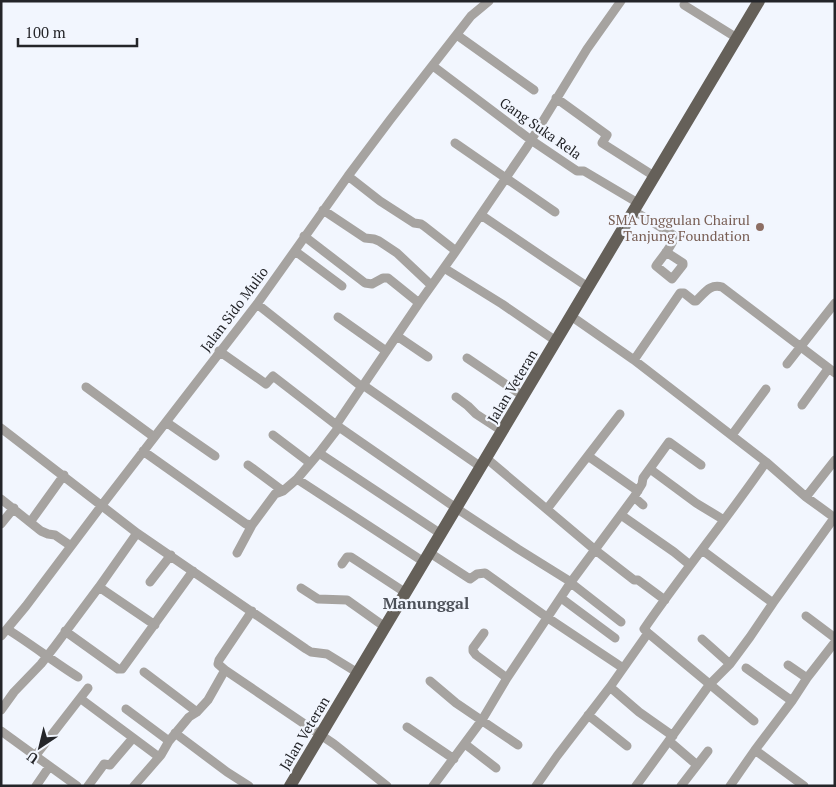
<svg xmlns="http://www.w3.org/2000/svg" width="836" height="787" font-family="'PT Serif',serif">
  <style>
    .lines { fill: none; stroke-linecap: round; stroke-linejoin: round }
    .street { stroke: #a6a3a0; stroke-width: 9 }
    .primary { stroke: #656059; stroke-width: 12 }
    .education-dot { fill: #8d6e63; stroke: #f2f6fe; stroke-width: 2 }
    .labels { text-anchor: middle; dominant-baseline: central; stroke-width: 4.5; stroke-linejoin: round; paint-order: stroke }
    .street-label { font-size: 14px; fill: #242529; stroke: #f2f6fe }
    .education-label { font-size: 14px; fill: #785e54; stroke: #f2f6fe; text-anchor: end }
    .quarter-label { font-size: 16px; font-weight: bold; fill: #4c5058; stroke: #f2f6fe }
  </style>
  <rect width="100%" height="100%" fill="#f2f6fe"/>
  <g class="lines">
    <!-- street -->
    <path class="street" d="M684,5l53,33
      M457,35l77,55
      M433,66l98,74 46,31h7l54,32
      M556,98l51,37 -5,8 52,33
      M455,143l100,69
      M348,176l32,25 34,22 7,1 3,2 32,25
      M323,210l42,28 9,1 5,2 18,12 34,32
      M634,211l41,25c-3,11 -13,21 -19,30l16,13 11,-14v-2l-17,-11
      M481,215l65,44 42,28
      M304,236l61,47 7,1 11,-6h5l31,25
      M295,251l47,35
      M444,268l58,36 54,37
      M257,304l105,83 1,-2 118,82
      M571,316l63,44 132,102 40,35 29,21
      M338,317l48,34
      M397,336l31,21
      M219,351l47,33 7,-8 66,51 117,81 62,41 53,33
      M467,358l56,38
      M634,360l46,-67h4l10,8h2c8,-7 14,-18 26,-14l113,86
      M787,364l48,-61
      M86,387l68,50
      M362,387l57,-84 37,-52 71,-104 60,-98 34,-48
      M456,397l12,9 8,8 26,17
      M802,405l26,-36
      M166,422l49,34
      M336,425l27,-40
      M1,428l136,105 169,116 5,3 16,2 31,19
      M273,435l37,28
      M732,435l34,-46
      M143,451l103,73 6,1 23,-31 8,-3 14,-12 22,-26 20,-26
      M319,453l122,81
      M588,456l50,35
      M486,458l108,91 40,31h4l27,20
      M248,465l35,26
      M650,469l46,34 28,17
      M297,479l127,83
      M634,497l9,8
      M806,497l29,-37
      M1,499l40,32 7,3 7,1 16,11
      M547,509l73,-95
      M621,515l53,37 16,13
      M31,521l33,-46
      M1,524l13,-16
      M702,550l71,53
      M237,553l15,-28
      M430,553l40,26 7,-5 8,-1 63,45 75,50
      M342,564l5,-7h4l55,36
      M150,582l21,-27
      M571,583l50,39
      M99,587l56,38
      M301,588l17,11 29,1 38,27
      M561,598l54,40
      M806,616l29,22
      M7,629c24,15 47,33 71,48
      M65,631l53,38h4l71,-98
      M484,633l-11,15v3l3,4 31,23
      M1,636l25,-30 76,-101 155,-201 91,-128 42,-56 81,-104 18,-15
      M702,639l28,25
      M788,665l19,13
      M746,668l46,33
      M225,670l109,74 53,42
      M144,672l53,40
      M430,681l26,22 62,42
      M610,687l29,25 34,24
      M81,699l78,58
      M126,709l43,32
      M1,710l13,-18 27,-28 14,-18 44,-59 38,-54
      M588,715l39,31
      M754,721l-106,-88 -4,-4c39,-57 83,-110 122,-167
      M407,727l47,32
      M1,731l76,55
      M175,733l52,39 22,14
      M669,741l28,24
      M465,744l31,24
      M755,750l49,36
      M36,755l52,-67
      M36,786l13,-19
      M88,786l14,-19 2,-3 6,1 23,-27
      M134,786l27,-31 8,-14 20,-24 8,-5 11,-12 17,-30 -7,-6 1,-4 33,-49
      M433,786l49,-66 25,-42 64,-96 63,-85 8,-13 1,-6 26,-36 32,23
      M536,786l21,-30 53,-69 38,-54
      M636,786l74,-102 20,-20 20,-27 23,-34 61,-85
      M681,786l27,-35
      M730,786l25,-36 37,-49 15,-23 28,-36"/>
    <!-- primary -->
    <path class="primary" d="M290,786l469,-785"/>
  </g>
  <!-- markers -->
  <circle class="education-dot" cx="760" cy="227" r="5"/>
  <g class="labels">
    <!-- street labels -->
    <g class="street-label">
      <text transform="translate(541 128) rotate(35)">Gang Suka Rela</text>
      <text transform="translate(234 309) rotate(-53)">Jalan Sido Mulio</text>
      <text transform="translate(512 386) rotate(-59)">Jalan Veteran</text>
      <text transform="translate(304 733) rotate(-59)">Jalan Veteran</text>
    </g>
    <!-- education labels -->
    <g class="education-label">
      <text x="750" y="219">SMA Unggulan Chairul<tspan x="750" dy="16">Tanjung Foundation</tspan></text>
    </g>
    <!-- quarter labels -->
    <g class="quarter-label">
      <text x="426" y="603">Manunggal</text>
    </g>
  </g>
  <!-- border -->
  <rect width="836" height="787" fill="none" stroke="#242529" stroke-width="5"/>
  <!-- north arrow -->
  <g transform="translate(40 747) rotate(215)" stroke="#f2f6fe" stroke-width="4" paint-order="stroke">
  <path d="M0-4L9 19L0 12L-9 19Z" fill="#242529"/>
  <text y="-8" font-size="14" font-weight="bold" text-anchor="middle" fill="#242529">U</text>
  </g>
  <!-- scale -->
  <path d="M18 38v8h119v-8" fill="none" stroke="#242529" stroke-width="2.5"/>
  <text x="25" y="38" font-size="15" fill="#242529" stroke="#f2f6fe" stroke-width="4" paint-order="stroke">100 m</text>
</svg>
